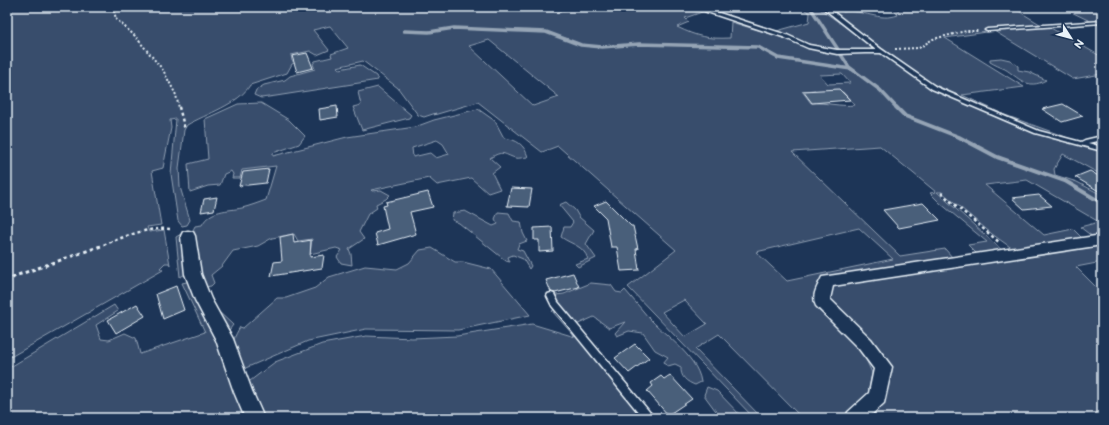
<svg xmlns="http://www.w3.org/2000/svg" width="1109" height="425" font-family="'Balsamiq Sans',sans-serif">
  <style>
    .green { fill: #374d6c; stroke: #909fb2; fill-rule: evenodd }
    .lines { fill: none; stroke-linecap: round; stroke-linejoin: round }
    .stream-far1 { stroke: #95a4b5; stroke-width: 3.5 }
    .stream { stroke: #95a4b5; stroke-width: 4 }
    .building { fill: #495e7a; stroke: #e8f1f8 }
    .service-casing { stroke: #e8f1f8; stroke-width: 3 }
    .minor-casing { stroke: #e8f1f8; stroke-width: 3 }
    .path-far2 { stroke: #e8f1f8; stroke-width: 2; stroke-dasharray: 2 2; stroke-linecap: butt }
    .path-far1 { stroke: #e8f1f8; stroke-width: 2.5; stroke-dasharray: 3 3; stroke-linecap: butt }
    .path { stroke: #e8f1f8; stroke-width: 3; stroke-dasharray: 3.5 3.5; stroke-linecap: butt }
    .service { fill: #1d3557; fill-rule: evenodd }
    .minor { fill: #1d3557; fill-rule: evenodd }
  </style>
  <rect width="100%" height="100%" fill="#1d3557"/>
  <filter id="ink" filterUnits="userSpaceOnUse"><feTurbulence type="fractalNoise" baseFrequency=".025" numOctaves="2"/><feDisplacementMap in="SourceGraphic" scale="8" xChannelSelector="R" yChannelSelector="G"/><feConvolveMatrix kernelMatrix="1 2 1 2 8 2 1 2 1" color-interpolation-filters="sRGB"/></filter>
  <g filter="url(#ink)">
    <!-- green -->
    <path class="green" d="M7,7h527l4,3 20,2 17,-5h93l37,4 -20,7 4,4 -12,5c21,10 30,12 53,11l1,-16 102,31 41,-1 10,3 47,33 88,39 35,12 48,12v24l-39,-21 -9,15 1,6 22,7 25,13v42h-9l-13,-10 19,-5 -72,-42 -42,5 59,50 29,-6 9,9 -69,11 -21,-15 -50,-42h-5l66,59 -26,3 -9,-9 19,-3 -47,-39 -10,-10 6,-1 -56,-46 -88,6 108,104 45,-7 8,9 -128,21 -7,3 -4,13 4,15 43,38 11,25 -4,21 -24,24h-42l-83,-84 -24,15 67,69h-8l-126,-131 48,-37 -118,-104 -16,6 -64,-50 -44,13 2,-2 -12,4 -6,-2 -20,-27 -35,-27 -26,6 3,2 20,-4 16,11 2,4 -102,16 -15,2 -7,-3 2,-5 8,-5 21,-5 5,-4 25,-7 -2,-5 2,-3 17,-4 -1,-3 17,-6 -18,-22 -17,4 16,20 -12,5 -7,-4 -19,4 1,6h9l-9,3 -5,9 -37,12c-11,19 -44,29 -63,40l-3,5 -5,38 1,19 10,33 -3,5 -5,1 -4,-5 -7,-47 5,-55 -6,1 1,8 -8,40 -11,3 9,54 -14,2 2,5 15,-2 6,35 -1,-2h-4l-5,5 3,2 -156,89zM489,40l70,57 -26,9 -64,-60zM842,74l8,9 -22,1 -8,-9zM815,90l3,4 25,-2 12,13c-15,2 -29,-3 -44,-2l-9,-12zM859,228l34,31 -106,22 -31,-29zM684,300l23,24 -22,13 -23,-25z
      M800,7h17l60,42 -37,2 -22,-4 -45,-15 36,-10 1,-9z
      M825,7h12l6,5c20,-3 36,10 55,3l-4,-4h5l-5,-4h118l31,19 49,-4 -31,-15h41v16l-53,4 53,30v17l-29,5 -79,-48 -49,7 79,49 -62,8 43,20 61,22 1,3 -42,-14 -96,-44z
      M1001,58l9,2 8,6v4l11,2 17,8c-19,11 -28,-3 -41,-11 -5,-2 -10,-4 -15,-7v-3z
      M378,87l33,28 -2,3 -47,12 -9,-23 8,-2 -3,-13z
      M261,103l28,17 16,16 -6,8 -26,9v3l74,-19 68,-10 19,-7 44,-11 17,12 9,17c13,2 20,6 24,19 -4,0 -9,2 -13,1 -12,-4 -12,-8 -25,0l10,9 -8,6 8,16 -12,4 -17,-15 -34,7 -8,-7 -58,12 1,1 9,-1 9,5 -4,4 -10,5 1,4 -9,6 -9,18 5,7 -15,10 2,5 1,11 -11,-2 -4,-6 5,-7 -6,-2 -26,6 2,-15 -14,2 -4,-7 -22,4 -14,8 -25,5 -11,15 -11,9 3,8 -3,3 -6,1 13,24 15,14 -7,9 -22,-46 -12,-49v-7l3,-6 7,-1c8,-16 26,-14 40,-17 8,-2 16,-5 24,-8l10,-34 -34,4 -2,8h-8l1,-4 -2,-3 -7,3 -4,11 -12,1 -18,6 -2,-28 20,-5 -3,-40 33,-15zM437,140l6,4 6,10 -13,4 -6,-5 -17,4 -1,-9z
      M566,202l9,8 4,7 15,13 -8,14 10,14 -18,9 -3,-3 13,-5c-5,-14 -16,-14 -27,-22l3,-10h6l3,-5 -14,-17z
      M465,211l28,15 5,-2 -3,-5 3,-7 11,1 4,8 8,1 2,11 4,8 -8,3 -2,5 6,2 8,15 -2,3 -6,-10 -10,-4 -5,2 2,5 -4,-1 -47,-38 -7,-3 1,-7z
      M181,234l9,38 -10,5 -4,-40z
      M1102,245v17l-26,5 26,26v125h-234c10,-9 15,-20 19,-34l-59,-82 1,-10 6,-6 50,-10z
      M432,248l23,14h8l28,7 39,46 -72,15 -92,-1 -58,12 -67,29c-7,-21 -13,-23 -1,-43l3,1 34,-30h9l29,-10 14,-11 36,-11 32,3 12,-6 11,-13z
      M191,281l59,137h-243v-49l107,-64 4,6 -22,14 5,14 8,1 16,-7 11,5 4,16 65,-22 -23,-49z
      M591,283l20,2 5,7 6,1 3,-3c6,7 12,14 18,21 17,22 54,43 58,71l-6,3c-8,-3 -15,-8 -14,-18l-6,-3 -7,2 -5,-3 5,-6 -13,-7 -12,-17 -14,-2 -12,5 -2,-3 10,-11 -16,6 -15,-11 -18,8 -16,-19 -4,-11 8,-1z
      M555,309l90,109h-384l-15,-34 29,-22 47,-18 44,-8 46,2 45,-2 75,-12 43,13 -23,-26z
      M707,387l10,4 26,27h-22l-17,-23z"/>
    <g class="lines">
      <!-- stream-far1 -->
      <path class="stream-far1" d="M810,7l29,44
        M404,31l25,1 25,-4 92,4 35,13 21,2 37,-3 119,3 20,11 73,11
        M840,53l9,14 31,23 17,18"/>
      <!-- stream -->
      <path class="stream" d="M896,107l9,9 54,21 38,20 68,24 37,22"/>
    </g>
    <!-- building -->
    <path class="building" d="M307,53l6,15 -16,4 -5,-16z
      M839,89l11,11 -38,3 -9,-12z
      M1063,104l20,12 -21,6 -20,-13z
      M337,106l1,11 -18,3 -1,-11z
      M269,169l-3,14 -27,3 4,-14z
      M1090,171l12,7v15l-27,-16z
      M511,188l21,1 -3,18 -22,-1z
      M428,192l5,15 -23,5 6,22 -38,11 -3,-12 13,-4 -5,-23 4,-1 -1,-3z
      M1039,195l13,11 -28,3 -12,-11z
      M217,197l-3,13 -13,2 3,-13z
      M606,201l25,25h2l5,23h-2l3,21 -18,1 -4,-24h-6l-5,-29 -12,-12z
      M923,203l17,17 -41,8 -16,-18z
      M552,227l1,24 -14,1v-12h-5v-12z
      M293,234l1,9 17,-3 -1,17 14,-2 -2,13 -51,8 3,-14 8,-1 -2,-24z
      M573,273l6,14 -24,6 -4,-1 -5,-12z
      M176,286l8,24 -21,9 -7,-25z
      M137,304l8,12 -29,17 -8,-13z
      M635,344l14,14 -20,15 -14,-15z
      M670,375l22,24 -24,16 -21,-24 6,-5 -2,-3 10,-7 3,3z"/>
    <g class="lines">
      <defs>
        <path id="service" d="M679,7h13l15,2 80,26 22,10 28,5h39l-54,-43h5l54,42 55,38 103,44 42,11 4,-2 17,-4v4l-14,3 14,4v4l-67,-18 -103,-44 -51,-36h-16l-28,1 -29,-6 -25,-11 -79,-26 -23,-3z
          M1102,21v2l-115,8 -2,-1 2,-1z
          M551,293l3,1 4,8 94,113 2,3h-11l-91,-112 -5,-10 1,-2z"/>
        <path id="minor" d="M188,231l5,1 2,4 6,38 10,25 22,40 19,52 12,27h-19l-11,-26 -18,-52 -21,-40 -10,-26 -4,-38 2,-4z
          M1102,235v10l-269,41 -3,13 41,40 21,28 -8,36 -16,15h-22l2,-6 21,-19 5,-24 -15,-20 -43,-43c-5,-11 2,-20 6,-29z"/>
      </defs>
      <!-- service casing -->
      <use href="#service" class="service-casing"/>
      <!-- minor casing -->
      <use href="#minor" class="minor-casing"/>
      <!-- path-far2 -->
      <path class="path-far2" d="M113,7l3,12 19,17 28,34 13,25 3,13
        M895,49l24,-1 14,-9 33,-8h12"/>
      <!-- path-far1 -->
      <path class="path-far1" d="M179,107l6,23
        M941,193l59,50
        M98,247c23,-9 47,-20 72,-18"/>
      <!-- path -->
      <path class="path" d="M7,283l8,-7 86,-30"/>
      <!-- service -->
      <use href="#service" class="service"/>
      <!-- minor -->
      <use href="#minor" class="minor"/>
    </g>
  </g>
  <!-- margin -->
  <rect width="1109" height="425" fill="none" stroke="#1d3557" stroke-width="24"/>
  <rect x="12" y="12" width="1085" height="401" fill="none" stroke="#e8f1f8" stroke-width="1.5" filter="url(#ink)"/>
  <!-- north arrow -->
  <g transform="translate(1071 38) rotate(126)" stroke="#1d3557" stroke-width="3" paint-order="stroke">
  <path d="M0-3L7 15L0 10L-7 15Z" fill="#e8f1f8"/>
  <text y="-6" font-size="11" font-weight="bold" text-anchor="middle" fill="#e8f1f8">N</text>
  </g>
</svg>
